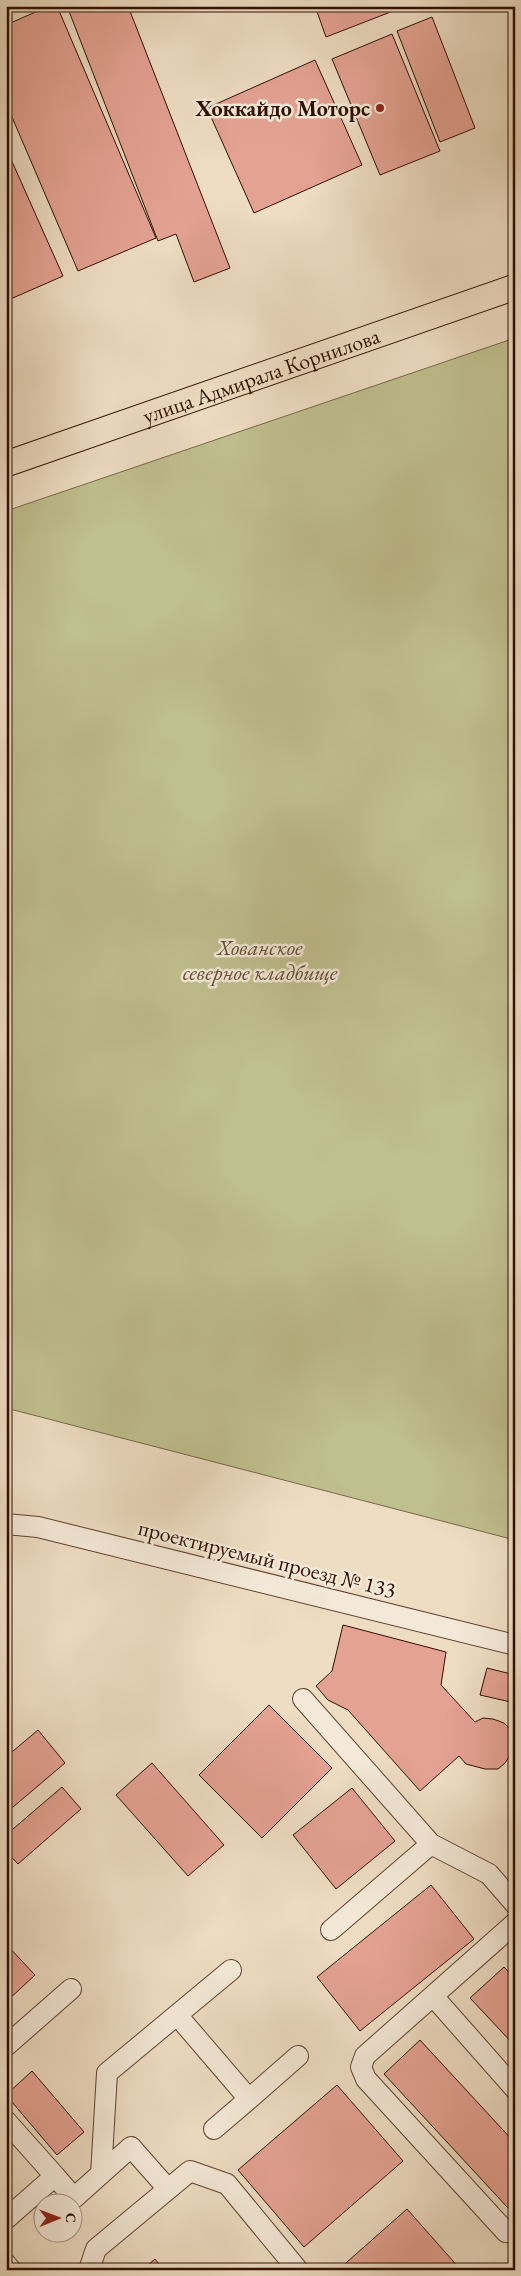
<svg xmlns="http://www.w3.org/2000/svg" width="521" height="2276" font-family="'EB Garamond',serif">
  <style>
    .green { fill: #c0bf8f; stroke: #786848 }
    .building { fill: #e4a292; stroke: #301001 }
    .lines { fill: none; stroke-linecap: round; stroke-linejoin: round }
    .minor-casing { stroke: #604332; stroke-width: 22 }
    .major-casing { stroke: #301001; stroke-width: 27 }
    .minor { stroke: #f4e9d8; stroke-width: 20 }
    .major { stroke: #eeddc3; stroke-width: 25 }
    .poi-dot { fill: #8f2418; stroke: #f4e9d8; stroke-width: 2 }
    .labels { text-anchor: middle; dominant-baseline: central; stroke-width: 5; stroke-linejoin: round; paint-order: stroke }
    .poi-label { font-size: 22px; font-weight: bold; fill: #301001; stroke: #f4e9d8; text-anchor: end }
    .street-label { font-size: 22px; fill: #301001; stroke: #f4e9d8 }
    .park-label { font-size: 22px; font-style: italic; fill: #624d33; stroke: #f4e9d8 }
  </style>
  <rect width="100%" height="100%" fill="#eeddc3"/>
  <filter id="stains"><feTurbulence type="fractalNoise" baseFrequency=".004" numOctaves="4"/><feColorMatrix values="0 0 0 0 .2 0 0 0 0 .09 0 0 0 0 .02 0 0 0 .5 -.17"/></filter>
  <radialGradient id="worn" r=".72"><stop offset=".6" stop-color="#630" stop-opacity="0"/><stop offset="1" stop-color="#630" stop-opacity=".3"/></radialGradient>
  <!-- green -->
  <path class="green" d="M515,338v1202l-509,-132v-897z"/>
  <!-- building -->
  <path class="building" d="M49,6h8l99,232 -78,33 -72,-168v-78z
    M67,6h61l102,262 -36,14 -18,-48 -18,7z
    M315,6h91l-80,31z
    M432,17l43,111 -35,14 -43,-111z
    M392,34l48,117 -60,24 -48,-116z
    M315,60l47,105 -108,48 -47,-105z
    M6,148l57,128 -57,25z
    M343,1625l103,27 -5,33 34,37 8,-4 10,1 11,4 6,6 2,24 -7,10 -7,6h-13l-19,-5 -7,-8 -39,35 -72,-81 -20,-10 -12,-14 16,-15z
    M487,1668l28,7v28l-35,-8z
    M269,1705l63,63 -70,70 -63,-63z
    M38,1730l27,33 -59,50v-56z
    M152,1763l72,82 -36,31 -72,-81z
    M62,1787l19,22 -63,55 -12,-13v-16z
    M352,1788l43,53 -59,48 -43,-54z
    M431,1885l43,54 -114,92 -43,-54z
    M6,1944l29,31 -29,27z
    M504,1967l11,12v67l-45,-48z
    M420,2040l95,103v59l-7,6 -124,-134z
    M32,2071l52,61 -27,23 -51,-60z
    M337,2085l66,76 -99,86 -66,-77z
    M407,2209l54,61h-123z
    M155,2259l9,11h-22z"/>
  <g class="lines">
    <defs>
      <path id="minor" d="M6,1524l32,3 477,118
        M303,1699l128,145 58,30 26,30
        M515,1923l-150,133 -4,11 5,12 140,153h9
        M331,1930l100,-86
        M433,1996l82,93
        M177,2015l72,84 49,-43
        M6,2046l65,-57
        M6,2121l49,55
        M214,2129l35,-30
        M101,2174l6,-101 124,-103
        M6,2219l49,-43 19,22 57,-51 37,42
        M6,2264l5,6
        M89,2270l7,-21 94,-78 37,13 71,86"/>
      <g id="major">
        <path id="s1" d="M6,464l509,-177"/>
      </g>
    </defs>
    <!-- minor casing -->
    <use href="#minor" class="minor-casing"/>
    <!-- major casing -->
    <use href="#major" class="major-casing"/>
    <!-- minor -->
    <use href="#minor" class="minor"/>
    <!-- major -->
    <use href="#major" class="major"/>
  </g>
  <!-- markers -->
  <circle class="poi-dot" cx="380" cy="108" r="5"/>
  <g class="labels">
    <!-- poi labels -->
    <g class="poi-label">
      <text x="370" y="108">Хоккайдо Моторс</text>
    </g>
    <!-- street labels -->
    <g class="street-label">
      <text stroke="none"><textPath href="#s1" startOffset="270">улица Адмирала Корнилова</textPath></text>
      <text transform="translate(267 1559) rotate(14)">проектируемый проезд № 133</text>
    </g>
    <!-- park labels -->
    <g class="park-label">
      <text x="260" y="947">Хованское<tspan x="260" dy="25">северное кладбище</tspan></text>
    </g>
  </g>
  <!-- margin -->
  <rect width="521" height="2276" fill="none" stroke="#eeddc3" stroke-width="25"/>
  <rect x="8" y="8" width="506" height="2261" fill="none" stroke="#301001" stroke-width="2.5"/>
  <rect x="12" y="12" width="496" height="2251" fill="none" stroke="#301001"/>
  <!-- north arrow -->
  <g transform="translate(58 2218) rotate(89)"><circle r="24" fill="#f4e9d8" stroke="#a69282"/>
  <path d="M0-4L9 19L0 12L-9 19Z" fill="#8f2418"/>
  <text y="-8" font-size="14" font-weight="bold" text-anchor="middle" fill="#301001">С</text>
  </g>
  <rect width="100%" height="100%" filter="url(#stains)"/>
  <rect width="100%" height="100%" fill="url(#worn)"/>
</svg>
